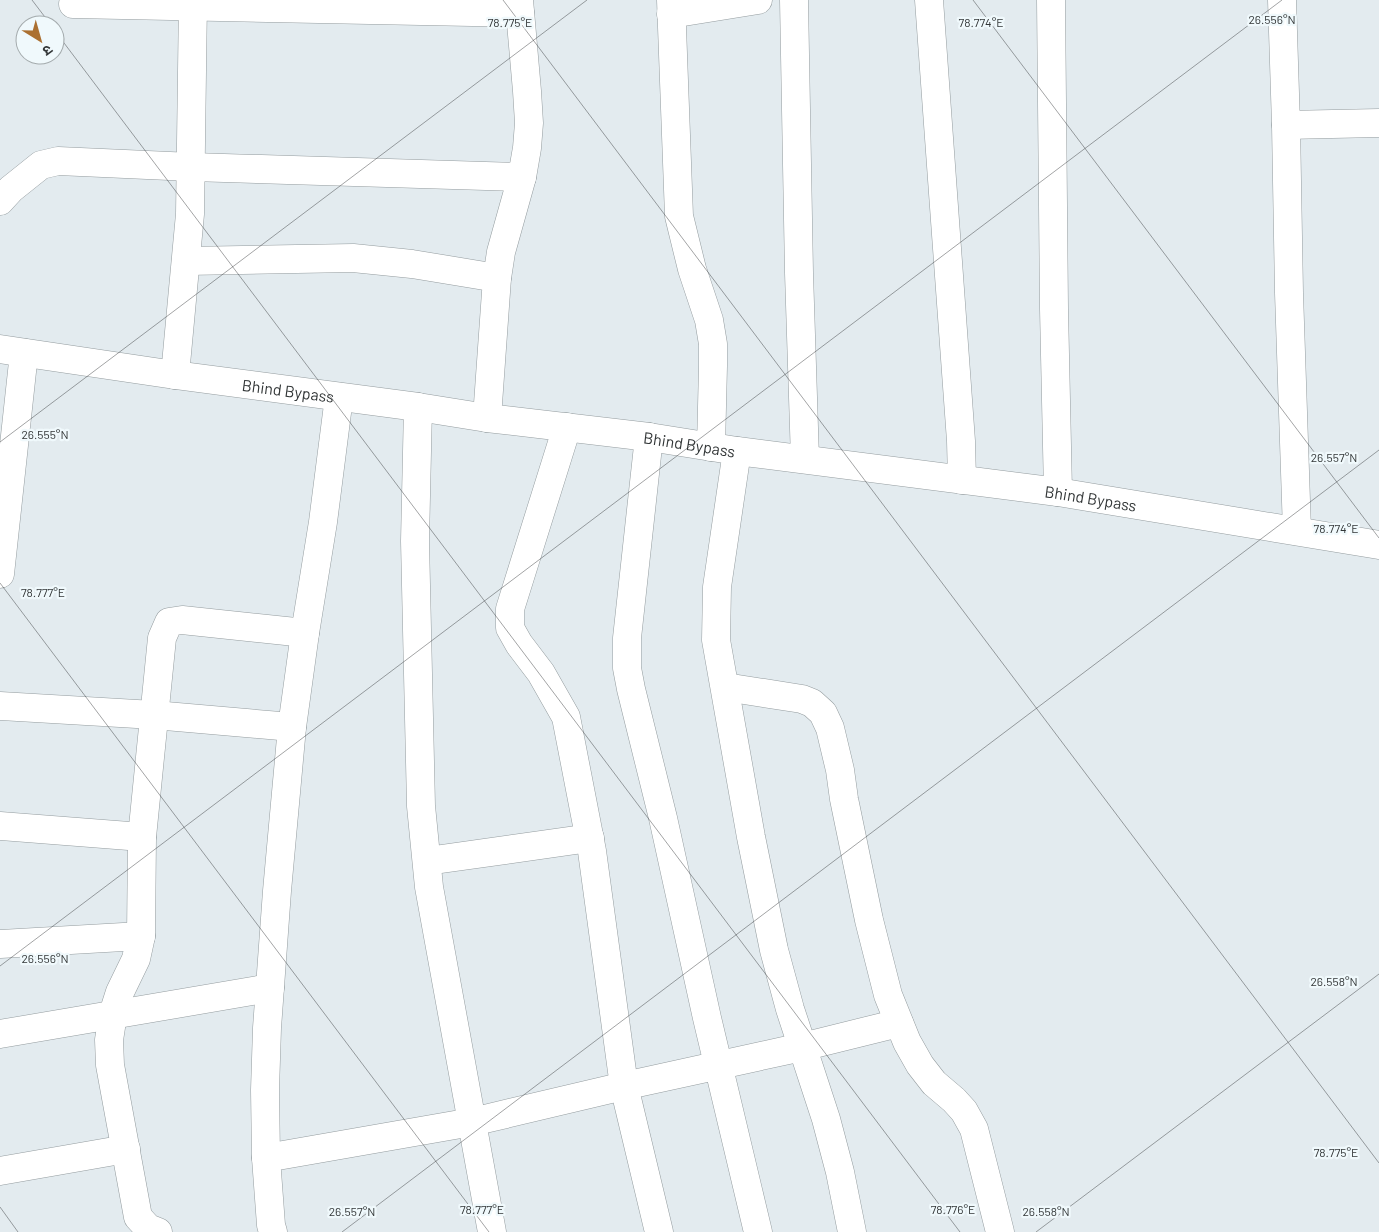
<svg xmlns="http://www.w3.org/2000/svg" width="1379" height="1232" font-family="Barlow,'Noto Sans Devanagari',sans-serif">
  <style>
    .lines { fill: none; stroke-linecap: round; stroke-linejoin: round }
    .minor-casing { stroke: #949c9f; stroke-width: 29 }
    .minor { stroke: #fff; stroke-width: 28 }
    .ticks { fill: none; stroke: #323637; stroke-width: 1; stroke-opacity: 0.45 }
    .labels { text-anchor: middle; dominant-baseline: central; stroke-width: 4.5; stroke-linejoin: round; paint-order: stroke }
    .street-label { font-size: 16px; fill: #323637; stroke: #f0f9fc }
    .ticks-label { font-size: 12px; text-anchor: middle; fill: #323637; stroke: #f0f9fc; stroke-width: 4.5; stroke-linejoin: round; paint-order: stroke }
  </style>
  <rect width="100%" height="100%" fill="#e3ebef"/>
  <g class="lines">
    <defs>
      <g id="minor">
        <path d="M671,0l8,216 13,53 17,51 4,24v22l-2,81"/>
        <path d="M794,0l5,273 6,186"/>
        <path d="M929,0l32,441 1,39"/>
        <path d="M1051,0l3,309 4,183"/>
        <path d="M1282,0l4,125 3,168 8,238"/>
        <path d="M73,4l447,9"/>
        <path d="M671,14l87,-14"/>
        <path d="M1286,125l93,-2"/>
        <path d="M0,201l11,-12 30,-24 17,-4 134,6 330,10"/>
        <path d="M186,261l167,-3 59,6 85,14"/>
        <path id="s1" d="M0,349l175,26 243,32 69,11 162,19 88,14 321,41 321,53"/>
        <path d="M175,375l15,-161 3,-214"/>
        <path d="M418,407l-3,134 6,265 8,81 63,345"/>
        <path d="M487,418l10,-140 4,-26 21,-75 5,-29 2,-25 -2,-32 -8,-91"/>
        <path d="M567,427l-57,182v19l9,16 22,29 25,44 26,134 32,235 35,146"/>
        <path d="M649,437l-22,201v30l4,21 32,129 44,200 51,214"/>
        <path d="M737,451l-20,136 -1,53 35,197 23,113 16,59 36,110 14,53 12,60"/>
        <path d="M0,574l24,-221"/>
        <path d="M725,687l77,12 10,4 11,10 7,15 10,42 4,29 25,121 19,75 19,47 13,23 14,18 20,17 10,11 10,18 26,103"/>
        <path d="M0,706l154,9 138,12"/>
        <path d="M0,826l142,11"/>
        <path d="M427,861l163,-23"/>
        <path d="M0,944l141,-8"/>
        <path d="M0,1034l270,-46"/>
        <path d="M266,1158l206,-36 152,-36 178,-39 97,-24"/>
        <path d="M0,1171l126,-22"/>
        <path d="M158,1232l-10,-4 -10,-11 -28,-152 -1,-25 4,-26 7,-22 16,-33 5,-23 1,-99 20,-199 7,-16 13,-2 123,13"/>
        <path d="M273,1232l-2,-7 -5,-67 -1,-68 2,-62 10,-137 15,-164 13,-94 18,-111 16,-125"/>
      </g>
    </defs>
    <!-- minor casing -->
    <use href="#minor" class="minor-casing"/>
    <!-- minor -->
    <use href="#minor" class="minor"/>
  </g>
  <!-- ticks -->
  <path class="ticks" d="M32,0l19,25M503,0l876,1163M973,0l406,538M55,31l905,1201M0,442l587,-442M0,583l489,649M0,966l1282,-966M0,1207l18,25M342,1232l1037,-782M1036,1232l343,-258"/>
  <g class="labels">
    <!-- street labels -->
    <g class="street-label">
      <text stroke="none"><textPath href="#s1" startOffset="291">Bhind Bypass</textPath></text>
      <text stroke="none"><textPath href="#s1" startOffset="696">Bhind Bypass</textPath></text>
      <text stroke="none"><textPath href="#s1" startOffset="1101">Bhind Bypass</textPath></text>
    </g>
  </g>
  <g class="ticks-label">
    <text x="1272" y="24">26.556°N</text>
    <text x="510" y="27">78.775°E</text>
    <text x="981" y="27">78.774°E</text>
    <text x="45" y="439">26.555°N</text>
    <text x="1334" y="462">26.557°N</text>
    <text x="1336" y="533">78.774°E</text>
    <text x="43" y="597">78.777°E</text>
    <text x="45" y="963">26.556°N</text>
    <text x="1334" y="986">26.558°N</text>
    <text x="1336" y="1157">78.775°E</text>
    <text x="482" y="1214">78.777°E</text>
    <text x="953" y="1214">78.776°E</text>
    <text x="352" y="1216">26.557°N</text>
    <text x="1046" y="1216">26.558°N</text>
  </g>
  <!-- north arrow -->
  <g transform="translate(40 40) rotate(143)"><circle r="24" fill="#f0f9fc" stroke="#a4abad"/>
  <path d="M0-4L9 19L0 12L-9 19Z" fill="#ab7031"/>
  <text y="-8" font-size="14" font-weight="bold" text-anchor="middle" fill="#323637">उ</text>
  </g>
</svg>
